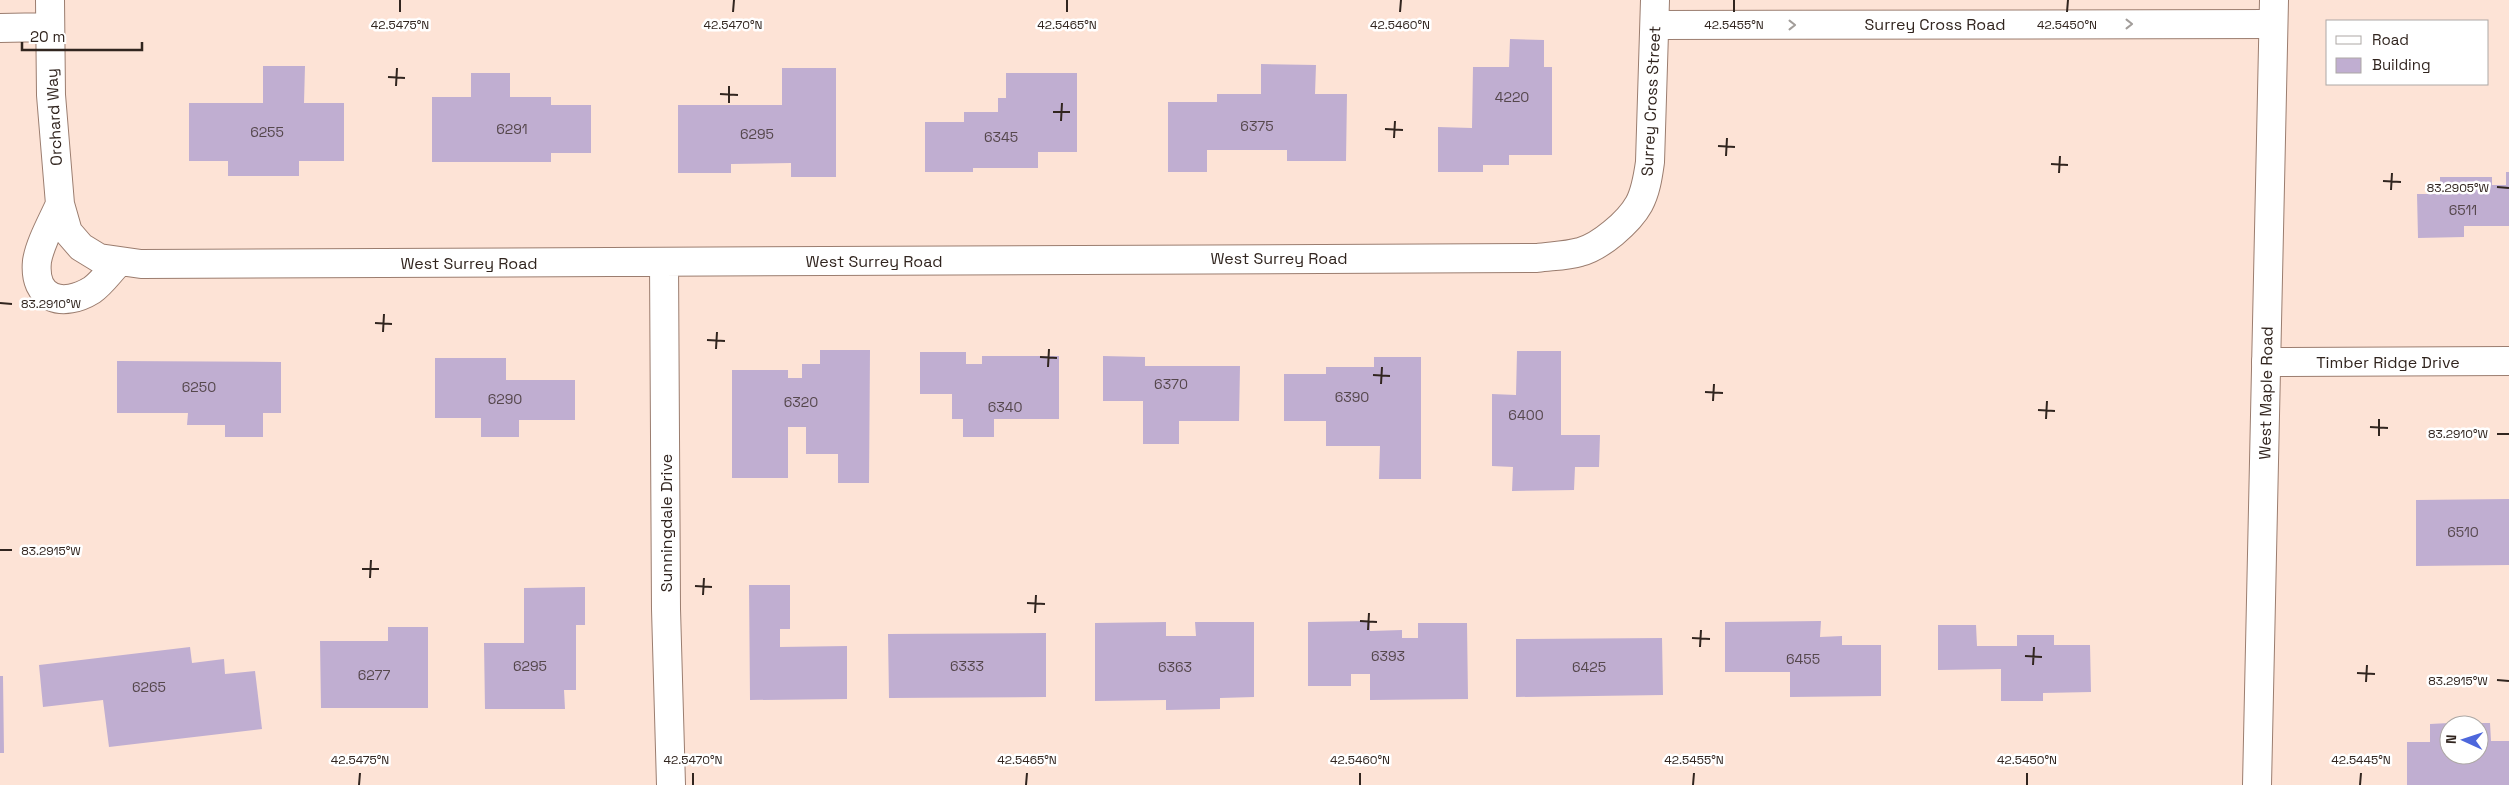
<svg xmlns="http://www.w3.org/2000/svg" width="2509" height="785" font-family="'Space Grotesk',sans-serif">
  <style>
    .building { fill: #c0aed1 }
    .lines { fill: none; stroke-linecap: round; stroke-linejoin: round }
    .street-casing { stroke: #9b7d6f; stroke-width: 30 }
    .secondary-casing { stroke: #9b7d6f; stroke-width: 30 }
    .street { stroke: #fff; stroke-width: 28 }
    .secondary { stroke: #fff; stroke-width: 28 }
    .oneway { stroke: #a29d9a }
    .ticks { fill: none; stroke: #31251f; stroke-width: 2 }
    .labels { text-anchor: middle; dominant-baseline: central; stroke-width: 5; stroke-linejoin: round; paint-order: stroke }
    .number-label { font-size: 14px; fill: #55474c }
    .street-label { font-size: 16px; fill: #31251f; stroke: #fff }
    .ticks-label { font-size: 12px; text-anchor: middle; fill: #31251f; stroke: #fff; stroke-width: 5; stroke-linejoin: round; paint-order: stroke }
  </style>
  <rect width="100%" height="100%" fill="#fde3d6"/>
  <!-- building -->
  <path class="building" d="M1510,39l34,1v27h8v88h-43v10h-26v7h-45v-45l34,1 1,-61h36z
    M1261,64l55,1 -1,29h32l-1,67h-59v-11h-80v22h-39v-70h49v-8h44z
    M263,66h42l-1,37h40v58h-45v15h-71v-15h-39v-58h74z
    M782,68h54v109h-45v-14l-60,1v9h-53v-68h104z
    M471,73h39v24h41v8h40v48h-40v9h-119v-65h39z
    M1006,73h71v79h-39v16h-65v4h-48v-50h39v-10h34v-14h8z
    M2506,172h3v54h-45v11l-46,1 -1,-44h23v-17h52v8h14z
    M820,350h50l-1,133h-31v-29h-32v-27h-18v51h-56v-108h56v8h14v-14h18z
    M1517,351h44v84h39l-1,32h-24l-1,23 -62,1 1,-24 -21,-1v-72l24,1z
    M920,352h46v12h16v-8h77v63h-65v18h-31v-18h-11v-25h-32z
    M1103,356l42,1v9h95l-1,55h-60v23h-36v-43h-40z
    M1374,357h47v122h-42l1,-33h-54v-25h-42v-47h42v-7h48z
    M435,358h71v22h69v40h-56v17h-38v-19h-46z
    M117,361l164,1v51h-18v24h-38v-12h-38l1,-12h-71z
    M2509,499v66l-93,1v-66z
    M749,585h41v44h-10v18l67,-1v53l-97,1z
    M585,587v38h-9v65h-12l1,19h-80l-1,-66h40v-55z
    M1370,621v10l32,-1v8h16v-15h49l1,76 -98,1v-26h-19v12h-43v-64z
    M1821,621l-1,16 22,-1v9h39v51l-91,1v-25h-65v-50z
    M1166,622v14h30l-1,-14h59v75l-34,1v11l-54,1v-10l-71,1v-78z
    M1938,625h38l1,21h40v-11h37v10h36l1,47 -48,1v8h-42v-32l-63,1z
    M388,627h40v81h-107l-1,-67h68z
    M1046,633v64l-157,1 -1,-64z
    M1662,638l1,57 -147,2v-58z
    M190,647l2,16 32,-4 1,15 30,-3 7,58 -153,18 -6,-47 -60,7 -4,-42z
    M0,676h3l1,77h-4z
    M2449,723v32h30v-30l-17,-2h28l1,18h18v44h-102v-43h23v-18z"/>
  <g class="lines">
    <defs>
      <path id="street" d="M50,0l1,95 9,109 8,28 13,15 18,11 42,6 1396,-6c14,-2 29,-2 43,-6 20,-5 49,-30 59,-48 7,-13 9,-28 11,-42l5,-162
        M1656,25l617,-1
        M0,28l50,-1
        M60,204c-8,18 -20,39 -23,57 -4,39 26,47 55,29 10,-7 18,-19 27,-28
        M664,262l2,347 5,176
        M2266,362l243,-1"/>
      <path id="secondary" d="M2257,785l17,-785"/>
    </defs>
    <!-- street casing -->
    <use href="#street" class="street-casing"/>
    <!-- secondary casing -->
    <use href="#secondary" class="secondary-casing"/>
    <!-- street -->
    <use href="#street" class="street"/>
    <!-- secondary -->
    <use href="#secondary" class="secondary"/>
  </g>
  <!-- one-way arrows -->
  <defs><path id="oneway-chevron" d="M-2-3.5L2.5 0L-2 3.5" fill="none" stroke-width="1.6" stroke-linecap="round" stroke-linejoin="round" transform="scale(1.25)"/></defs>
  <g class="oneway">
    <use href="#oneway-chevron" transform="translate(2129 24)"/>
    <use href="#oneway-chevron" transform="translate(1792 25)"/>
  </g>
  <!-- ticks -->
  <path class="ticks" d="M400,12v-12M733,12l1,-12M1067,12v-12M1400,12l1,-12M1734,12v-12M2067,12l1,-12M388,77l17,1M396,86l1,-18M720,94l18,1M729,103v-17M1053,112h17M1061,121l1,-18M1385,129l18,1M1394,138l1,-17M1718,146l17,1M1726,156l1,-18M2051,164l17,1M2059,173l1,-17M2383,181l18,1M2497,187l12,1M2391,190l1,-17M0,303l12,1M375,323l17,1M383,332l1,-18M707,340l18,1M716,349l1,-17M1040,357l17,1M1048,367l1,-18M1373,375l17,1M1381,384l1,-17M1705,392l18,1M1713,401l1,-17M2038,410l17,1M2046,419l1,-18M2370,427l18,1M2497,434h12M2379,436v-17M0,550h12M362,569h17M370,578l1,-18M695,586l17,1M703,595l1,-17M1027,603l18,1M1035,613l1,-18M1360,621l17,1M1368,630l1,-17M1692,638l18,1M1700,647l1,-17M2025,656l17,1M2033,665l1,-18M2357,673l18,1M2497,680l12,1M2366,682l1,-17M359,785l1,-12M693,785v-12M1026,785l1,-12M1360,785v-12M1693,785l1,-12M2027,785v-12M2360,785l1,-12"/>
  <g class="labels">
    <!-- number labels -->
    <g class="number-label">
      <text x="1512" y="97">4220</text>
      <text x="1257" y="126">6375</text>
      <text x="512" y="129">6291</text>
      <text x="267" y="132">6255</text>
      <text x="757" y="134">6295</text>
      <text x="1001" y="137">6345</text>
      <text x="2463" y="210">6511</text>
      <text x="1171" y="384">6370</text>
      <text x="199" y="387">6250</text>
      <text x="1352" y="397">6390</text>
      <text x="505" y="399">6290</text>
      <text x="801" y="402">6320</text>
      <text x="1005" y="407">6340</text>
      <text x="1526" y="415">6400</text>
      <text x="2463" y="532">6510</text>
      <text x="1388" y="656">6393</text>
      <text x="1803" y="659">6455</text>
      <text x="530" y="666">6295</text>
      <text x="967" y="666">6333</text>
      <text x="1175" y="667">6363</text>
      <text x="1589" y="667">6425</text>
      <text x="374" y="675">6277</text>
      <text x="149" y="687">6265</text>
    </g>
    <!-- street labels -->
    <g class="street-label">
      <text x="1935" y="24">Surrey Cross Road</text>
      <text transform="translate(1651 101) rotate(-87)">Surrey Cross Street</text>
      <text transform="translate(54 117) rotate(-93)">Orchard Way</text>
      <text x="1279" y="258">West Surrey Road</text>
      <text x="874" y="261">West Surrey Road</text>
      <text x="469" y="263">West Surrey Road</text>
      <text x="2388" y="362">Timber Ridge Drive</text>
      <text transform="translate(2266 393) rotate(-89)">West Maple Road</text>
      <text transform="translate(666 523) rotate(-90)">Sunningdale Drive</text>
    </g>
  </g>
  <g class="ticks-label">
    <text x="400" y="29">42.5475°N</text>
    <text x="733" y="29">42.5470°N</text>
    <text x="1067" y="29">42.5465°N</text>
    <text x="1400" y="29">42.5460°N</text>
    <text x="1734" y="29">42.5455°N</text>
    <text x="2067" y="29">42.5450°N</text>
    <text x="2458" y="192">83.2905°W</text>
    <text x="51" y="308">83.2910°W</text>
    <text x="2458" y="438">83.2910°W</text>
    <text x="51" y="555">83.2915°W</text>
    <text x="2458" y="685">83.2915°W</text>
    <text x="360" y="764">42.5475°N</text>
    <text x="693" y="764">42.5470°N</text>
    <text x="1027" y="764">42.5465°N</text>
    <text x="1360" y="764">42.5460°N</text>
    <text x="1694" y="764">42.5455°N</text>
    <text x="2027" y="764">42.5450°N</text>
    <text x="2361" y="764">42.5445°N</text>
  </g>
  <!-- legend -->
  <rect x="2326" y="20" width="162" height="65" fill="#ffffff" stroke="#ada8a5"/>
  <rect x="2336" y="36" width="25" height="8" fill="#ffffff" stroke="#ada8a5"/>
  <text x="2372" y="45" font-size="15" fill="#31251f">Road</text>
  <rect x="2336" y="58" width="25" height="15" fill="#c0aed1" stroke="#ada8a5"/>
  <text x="2372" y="70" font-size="15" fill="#31251f">Building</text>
  <!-- north arrow -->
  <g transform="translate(2464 740) rotate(273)"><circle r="24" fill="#ffffff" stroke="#ada8a5"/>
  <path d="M0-4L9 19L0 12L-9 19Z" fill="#4d67dc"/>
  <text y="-8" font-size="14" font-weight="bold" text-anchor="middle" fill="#31251f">N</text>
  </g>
  <!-- scale -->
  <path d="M22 42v8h120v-8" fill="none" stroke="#31251f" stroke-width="2.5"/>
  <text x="30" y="42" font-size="15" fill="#31251f" stroke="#ffffff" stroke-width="4" paint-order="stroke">20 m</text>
</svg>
